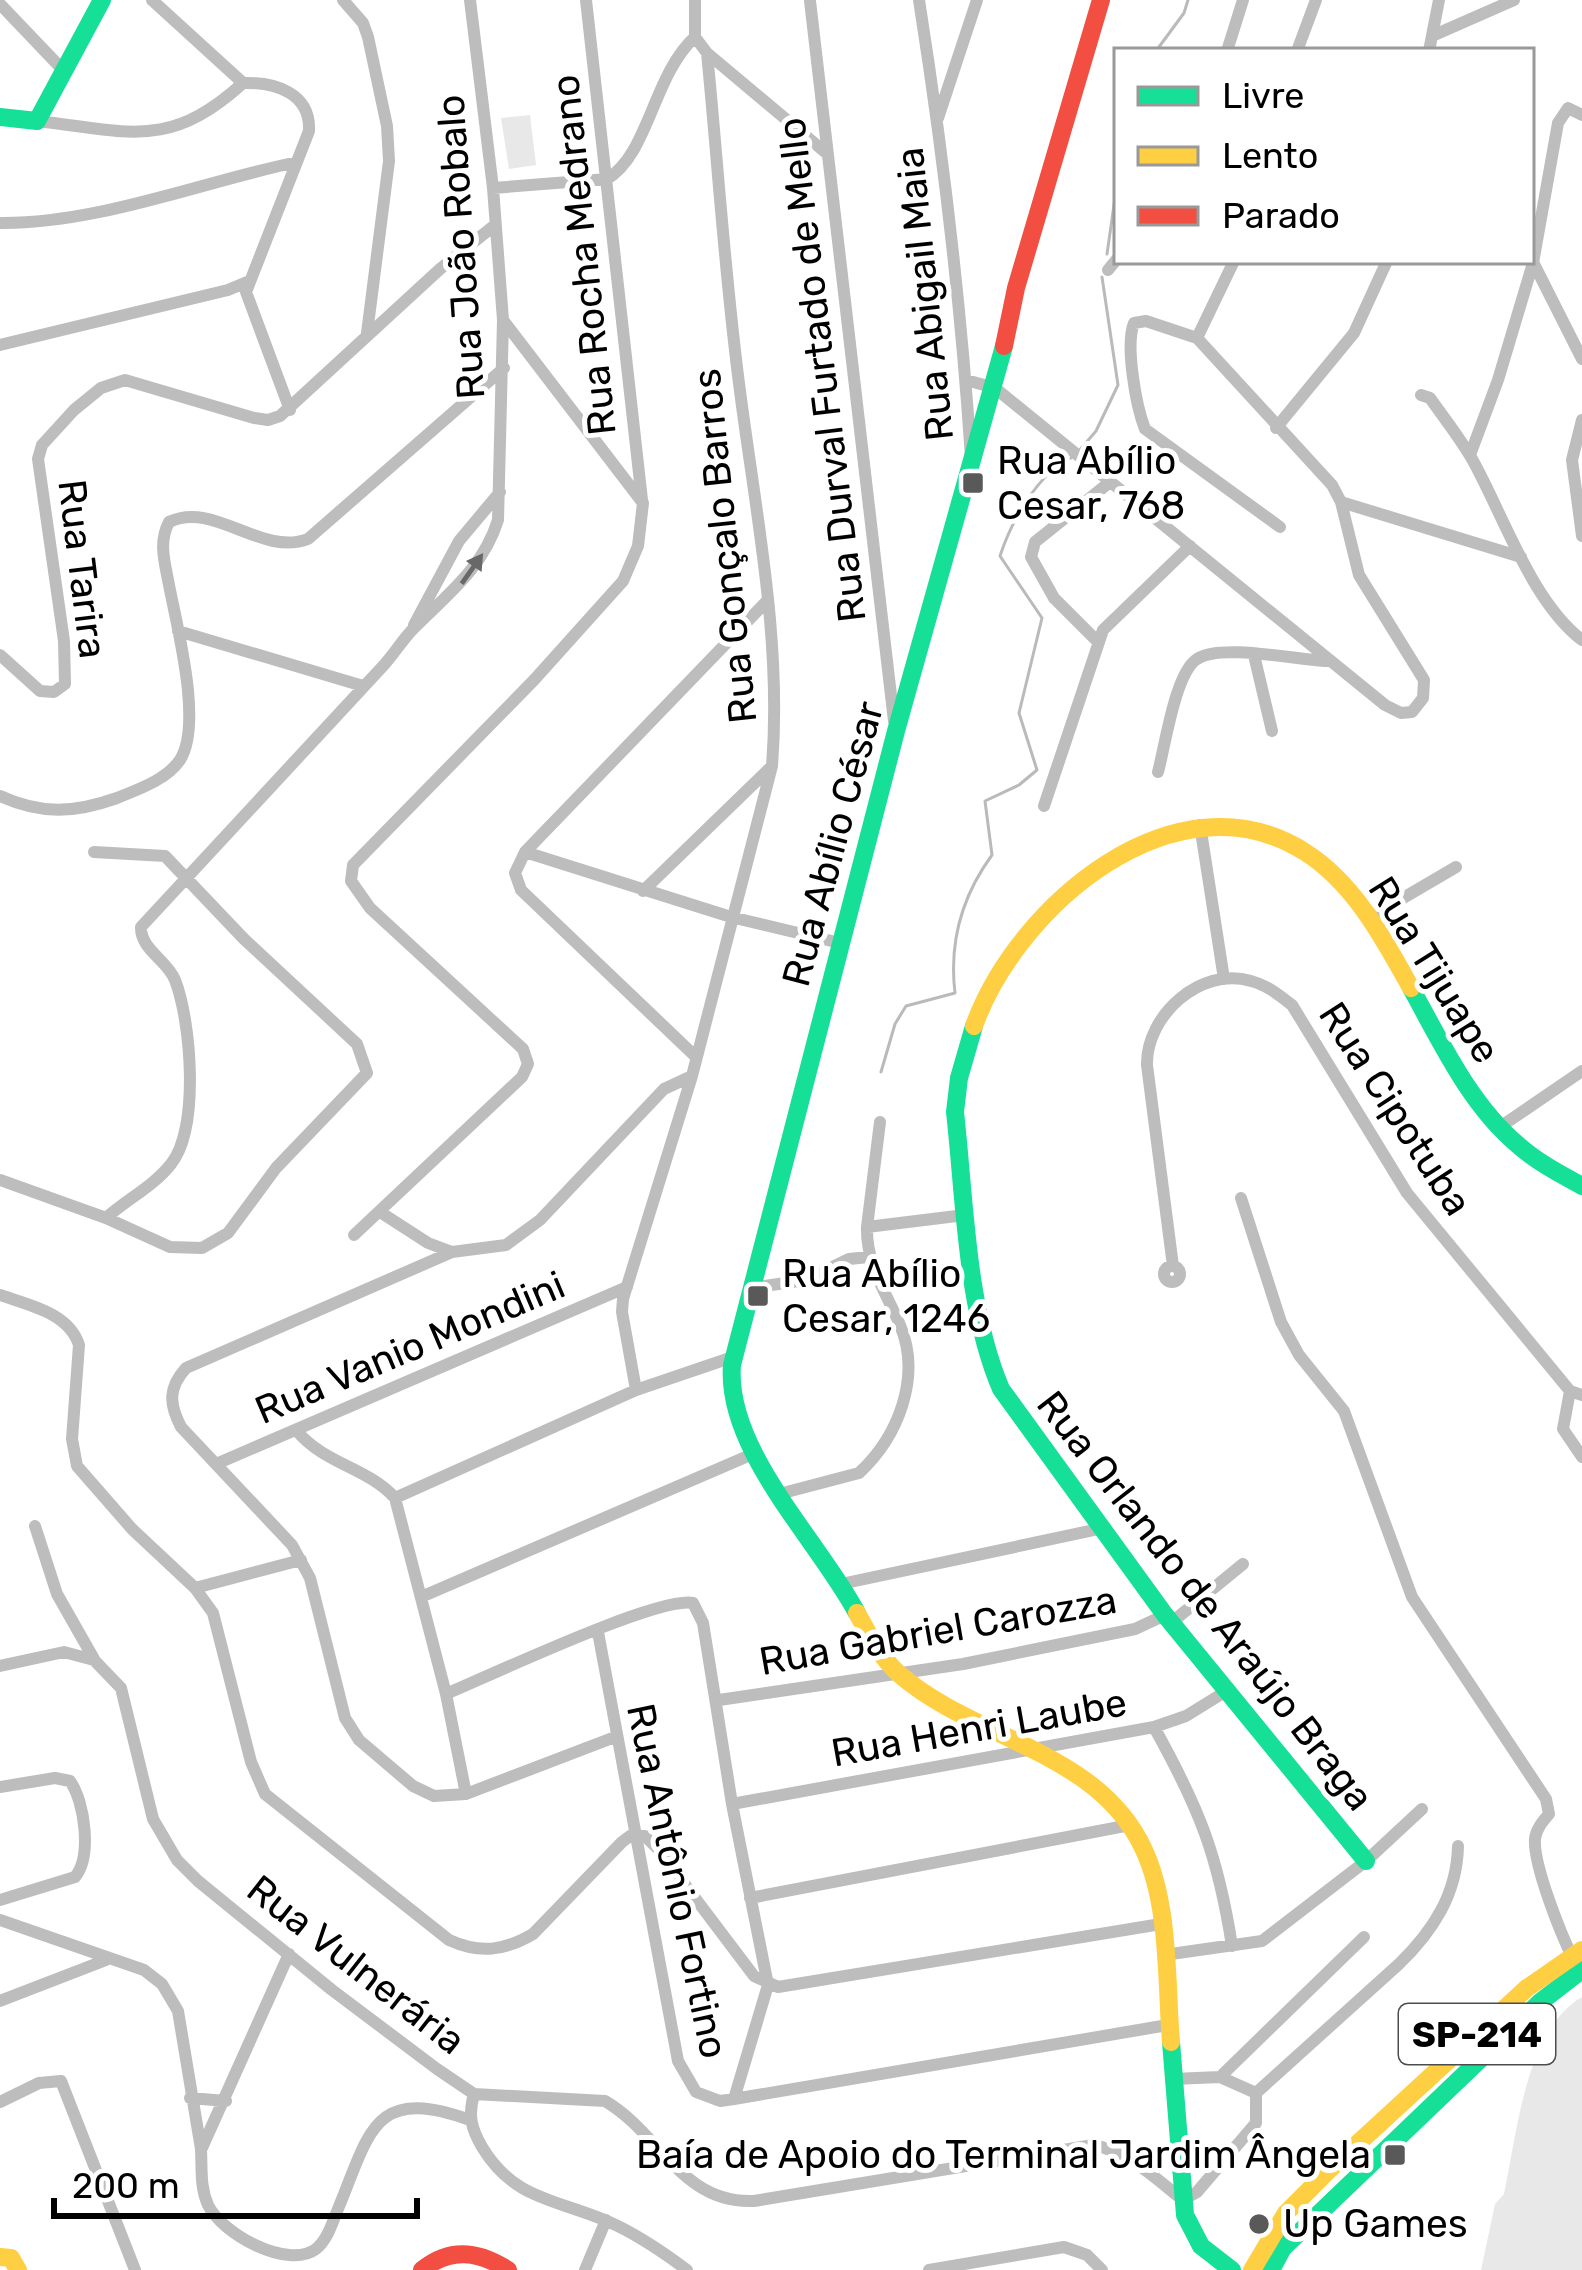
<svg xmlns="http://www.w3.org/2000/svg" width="1582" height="2270" font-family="Rubik,sans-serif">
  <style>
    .grass { fill: #e8e8e8 }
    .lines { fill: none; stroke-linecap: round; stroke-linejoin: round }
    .stream { stroke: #bababa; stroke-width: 3 }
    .street { stroke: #bdbdbd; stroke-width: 12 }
    .fast { stroke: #16e098; stroke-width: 18 }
    .slow { stroke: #ffcf43; stroke-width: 18 }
    .jam { stroke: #f24e42; stroke-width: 18 }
    .oneway { fill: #686868 }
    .poi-dot { fill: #595959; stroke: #fff; stroke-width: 4.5 }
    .labels { text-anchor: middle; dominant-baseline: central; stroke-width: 10; stroke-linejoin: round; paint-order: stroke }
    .shield { fill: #fff; stroke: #4c4c4c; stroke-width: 3 }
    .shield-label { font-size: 36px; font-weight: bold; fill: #000 }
    .street-label { font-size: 39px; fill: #000; stroke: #fff }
    .poi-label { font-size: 39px; fill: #000; stroke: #fff; text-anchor: start }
  </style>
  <rect width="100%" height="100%" fill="#fff"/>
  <!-- grass -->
  <path class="grass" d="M530,115l6,50 -27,4 -8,-51z
    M1582,1997v273h-101l14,-66 9,-10c13,-59 21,-164 78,-197z"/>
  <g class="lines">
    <!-- stream -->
    <path class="stream" d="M1156,51l28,-38 4,-13
      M1107,254l10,-70
      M1078,452l18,-21 22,-46 -16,-108
      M881,1072l14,-48 11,-18 49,-13c-6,-50 7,-97 37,-138l-7,-54 34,-16 18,-15 -18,-57 23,-95 -42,-62c11,-34 38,-83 71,-98"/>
    <!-- street -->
    <path class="street" d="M152,0l91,83
      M343,0l20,23 5,14 19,89 2,35 -22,172
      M586,0l56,500
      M695,0v37l12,16 118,99
      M919,0c24,152 42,304 52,458
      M810,1l84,720
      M0,4l62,65
      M1432,36l82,-36
      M1227,51l16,-51
      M1297,51l19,-51
      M1429,51l10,-51
      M938,118l39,-118
      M37,121c91,10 131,30 206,-38 32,-1 68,10 66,48l-63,161 44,118
      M493,188l114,-9c42,-25 46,-104 88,-142
      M0,223c97,1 202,-41 297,-61
      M1534,264l48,95
      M1108,270l9,-11
      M1197,338l37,-77
      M0,345l228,-55 19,-8
      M966,380l29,8 390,317 16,8 11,-1 11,-14 1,-18 -65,-105 -18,-73 -9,-17 -135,-147 -51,-17 -12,2c-9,22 2,83 11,106l135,98
      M1421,395l9,3c14,20 30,40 42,61 31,55 59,142 110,181
      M1582,420l-10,40 10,76
      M1276,428l78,-95 33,-72
      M1470,455l28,-75 35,-117 25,-140 10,-15 14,7
      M1341,502l180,55
      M414,625l45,-84 41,-49
      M178,631l185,55
      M1098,642l-44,-44 -23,-41 4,-15 75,-60
      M0,655l40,36 14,1 11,-8 -1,-43 -26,-182 4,-14 32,-35 27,-22 24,-8 129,38 14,2 12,-4 160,-147 55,-44
      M1254,655l18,76
      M1158,772c7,-25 17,-99 39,-113 23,-16 100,1 130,2
      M0,796c41,19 75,17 117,2 22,-9 49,-18 63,-38 23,-36 -3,-133 -11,-175 -4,-22 -11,-42 0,-63 45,-22 92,35 139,17l196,-171
      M1044,806l59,-176 87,-84
      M1200,825l24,154
      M525,852l206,65 109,26
      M643,891l128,-124
      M1369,918l87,-51
      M696,1057l-175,-167 -6,-17 10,-21 243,-252
      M1500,1127l82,-56
      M0,1180l106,38 64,29 32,1 26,-15 48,-65 91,-95 -10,-29 -113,-105 -79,-83 -71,-4
      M1241,1198l40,124 18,33 45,56 68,186 134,202 3,15c-6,7 -13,15 -14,25 -2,25 26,96 38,119
      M380,1212l48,31 24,9 54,-7 34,-25 124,-131 28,-13
      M106,1218c20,-18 49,-33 65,-54 29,-36 20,-143 4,-184 -7,-19 -35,-31 -34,-53l242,-261c11,-12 20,-27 31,-38 34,-34 69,-60 84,-108l5,-200 -10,-132 -23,-188
      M867,1227l13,-105
      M354,1235l168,-158 6,-13 -5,-15 -153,-141 -19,-27 2,-16 181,-185 89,-99 15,-35 5,-43 -140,-183
      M452,1252l-266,116c-18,20 -17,36 -5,59l111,118 18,33 35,140 14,22 54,46 21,10 32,-2 149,-57
      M1164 1274a8 8 0 1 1 16 0a8 8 0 1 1-16 0Z
      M1173,1266l-26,-201c-1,-49 53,-99 104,-84 16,4 28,14 41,24l115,188 163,198 12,4
      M751,1288l55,-8 43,-21 20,-2
      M0,1295c29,10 69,18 79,50l-7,94 5,27 55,63 63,59 18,25 38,149 14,32 184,146c31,14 55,11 84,-6l89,-92 8,-6h15l13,13 96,127 24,11 383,-63
      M636,1390l-14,-78 1,-13 69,-223 80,-310c10,-125 -16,-251 -32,-375 -15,-112 -22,-226 -33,-338
      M1570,1391l-7,38 19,28
      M296,1430c29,35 71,37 99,68l51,196 20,100
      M216,1464l411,-177
      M783,1493l76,-20c39,-36 63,-96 41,-148 -14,-33 -34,-60 -33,-98l98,-12
      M395,1498l241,-108 97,-33
      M35,1526l22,68 37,65
      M841,1584l258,-55
      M195,1588l106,-28
      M421,1597l334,-144
      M1172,1622l71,-58
      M598,1632l80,429 18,31 24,9 14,-2 434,-74
      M0,1666l64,-14 30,8 27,28 32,131 24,41 21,21 134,109 105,79 37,25 131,7c55,32 76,103 149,100l339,-56c35,6 63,34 90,55l14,-8 59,-69v-30
      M446,1694c43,-18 212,-98 247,-91l10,20 29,181 36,181 -34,114
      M719,1700l244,-36 172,-35 30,-14
      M1154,1727c45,81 64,128 78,219
      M0,1787l55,-9 15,3c15,21 22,76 5,96l-75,23
      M732,1804l422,-77 32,-11 42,-26
      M750,1898l380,-73
      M0,1920l144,50 18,14 16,27 23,138
      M289,1954l-88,196c1,19 -1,37 7,55 14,29 80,65 108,44 12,-10 16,-26 22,-40 32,-77 35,-124 132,-89
      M1164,1955l98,-14 104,-80 56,-52
      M0,2001l106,-41
      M1220,2077l36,16 143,-129c34,-33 58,-70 59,-118
      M1173,2079l47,-2 144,-140
      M474,2094c-6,21 -3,34 8,53 32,53 74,52 125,74 28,12 56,31 80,49
      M190,2098l36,3
      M0,2102l39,-19 22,-2 74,189
      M585,2270l21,-50
      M929,2270l135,-23 23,8 15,15"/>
    <!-- fast -->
    <path class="fast" d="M0,117l37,4 65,-121
      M1411,988c30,54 59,117 107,157 19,17 42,29 64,41
      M974,1026l-15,52 -4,34c10,89 11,195 46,277l164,226 201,246
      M857,1613c-38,-72 -132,-163 -125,-248l164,-634 108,-385
      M1171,2042l14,173 16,31 31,24
      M1271,2270l12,-22 256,-245 43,-33"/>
    <!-- slow -->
    <path class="slow" d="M974,1026c43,-120 202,-256 331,-174 49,31 79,87 106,136
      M857,1613c12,22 24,45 42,61 76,66 200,77 245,176 26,56 22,132 27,192
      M0,2257l11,1 7,12
      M1252,2270l34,-57 44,-44 197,-181 55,-38"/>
    <!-- jam -->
    <path class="jam" d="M1004,346l12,-58 85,-288
      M422,2270c28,-23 57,-19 86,0"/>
  </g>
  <!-- one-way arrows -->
  <defs><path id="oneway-solid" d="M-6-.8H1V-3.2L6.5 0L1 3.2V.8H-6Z" transform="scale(3)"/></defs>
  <use class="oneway" href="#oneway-solid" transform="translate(472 569) rotate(-55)"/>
  <!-- markers -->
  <g class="poi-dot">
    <rect x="961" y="471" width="24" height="24" rx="6"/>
    <rect x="746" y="1284" width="24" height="24" rx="6"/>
    <rect x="1383" y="2143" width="24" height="24" rx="6"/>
    <circle cx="1259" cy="2224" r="12"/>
  </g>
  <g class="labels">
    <!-- shield labels -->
    <rect class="shield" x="1399" y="2004" width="156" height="60" rx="9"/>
    <g class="shield-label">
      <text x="1477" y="2034">SP-214</text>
    </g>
    <!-- street labels -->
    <g class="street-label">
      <text transform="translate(461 247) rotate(-94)">Rua João Robalo</text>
      <text transform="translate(584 255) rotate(-96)">Rua Rocha Medrano</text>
      <text transform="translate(925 294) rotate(-96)">Rua Abigail Maia</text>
      <text transform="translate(822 370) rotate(-97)">Rua Durval Furtado de Mello</text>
      <text transform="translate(725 546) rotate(-96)">Rua Gonçalo Barros</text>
      <text transform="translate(82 569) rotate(83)">Rua Tarira</text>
      <text transform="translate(833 844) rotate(-75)">Rua Abílio César</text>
      <text transform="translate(1434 970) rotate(58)">Rua Tijuape</text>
      <text transform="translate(1395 1109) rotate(57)">Rua Cipotuba</text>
      <text transform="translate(410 1348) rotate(-23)">Rua Vanio Mondini</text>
      <text transform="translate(1205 1601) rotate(52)">Rua Orlando de Araújo Braga</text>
      <text transform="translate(938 1631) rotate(-10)">Rua Gabriel Carozza</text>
      <text transform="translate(979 1728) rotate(-10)">Rua Henri Laube</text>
      <text transform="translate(677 1881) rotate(78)">Rua Antônio Fortino</text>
      <text transform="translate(356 1965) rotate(38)">Rua Vulnerária</text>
    </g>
    <!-- poi labels -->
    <g class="poi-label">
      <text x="997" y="461">Rua Abílio<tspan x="997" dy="45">Cesar, 768</tspan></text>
      <text x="782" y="1274">Rua Abílio<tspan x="782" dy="45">Cesar, 1246</tspan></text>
      <text x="1371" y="2155" text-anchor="end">Baía de Apoio do Terminal Jardim Ângela</text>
      <text x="1283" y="2224">Up Games</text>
    </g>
  </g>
  <!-- legend -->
  <rect x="1114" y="48" width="420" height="216" fill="#ffffff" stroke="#999999" stroke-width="3"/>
  <rect x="1138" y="87" width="60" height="18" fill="#16e098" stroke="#999999" stroke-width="3"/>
  <text x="1222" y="108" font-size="36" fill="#000000">Livre</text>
  <rect x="1138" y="147" width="60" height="18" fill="#ffcf43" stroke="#999999" stroke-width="3"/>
  <text x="1222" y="168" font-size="36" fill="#000000">Lento</text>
  <rect x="1138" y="207" width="60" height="18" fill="#f24e42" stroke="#999999" stroke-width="3"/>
  <text x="1222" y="228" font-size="36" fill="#000000">Parado</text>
  <!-- scale -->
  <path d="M54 2198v18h363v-18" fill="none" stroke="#000000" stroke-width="6"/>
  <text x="72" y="2198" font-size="36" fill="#000000" stroke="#ffffff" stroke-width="9" paint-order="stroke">200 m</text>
</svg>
